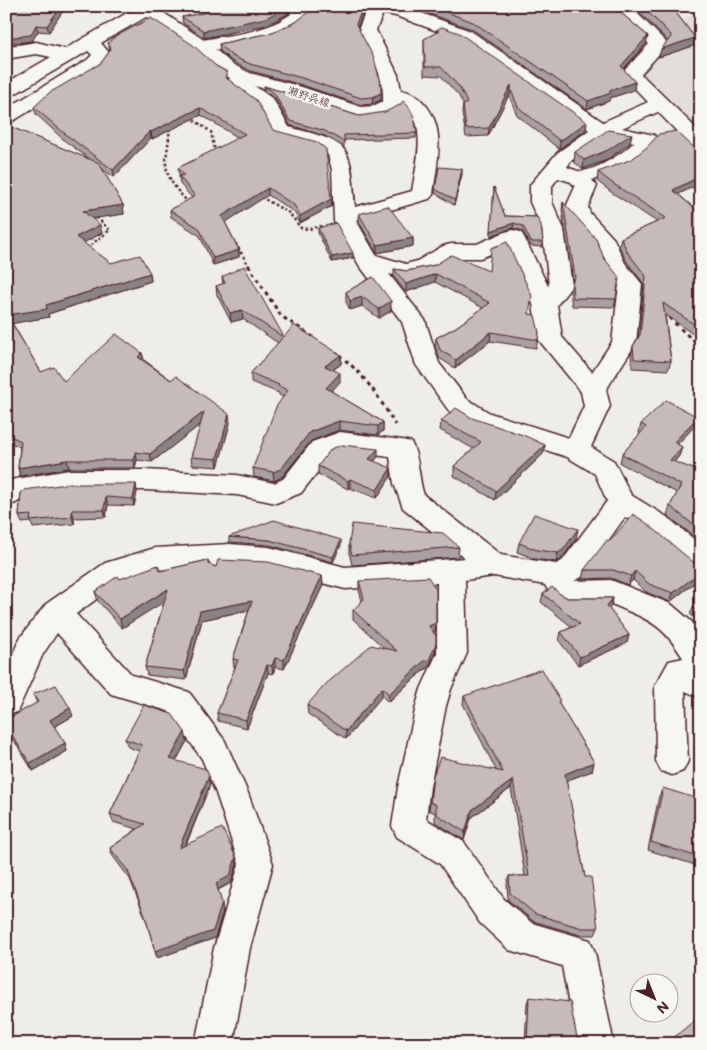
<svg xmlns="http://www.w3.org/2000/svg" width="707" height="1050" font-family="Mali,'Klee One',sans-serif">
  <style>
    .built { fill: #e3dedc }
    .lines { fill: none; stroke-linecap: round; stroke-linejoin: round }
    .minor-casing { stroke: #4a1f2b; stroke-width: 3 }
    .major-casing { stroke: #4a1f2b; stroke-width: 3 }
    .path-far1 { stroke: #4a1f2b; stroke-width: 2.5; stroke-dasharray: 2.5 2.5; stroke-linecap: butt }
    .path { stroke: #4a1f2b; stroke-width: 3; stroke-dasharray: 4 4; stroke-linecap: butt }
    .minor { fill: #f6f6f2; fill-rule: evenodd }
    .major { fill: #f6f6f2; fill-rule: evenodd }
    .wall { fill: #aaa0a1; stroke: #4a1f2b }
    .shaded-wall { fill: #8b8283; stroke: #4a1f2b }
    .building { fill: #c6babb; stroke: #4a1f2b }
    .labels { text-anchor: middle; dominant-baseline: central; stroke-width: 4.5; stroke-linejoin: round; paint-order: stroke }
    .far-street-label { font-size: 11px; fill: #4a1f2b; stroke: #f6f6f2 }
  </style>
  <rect width="100%" height="100%" fill="#efedea"/>
  <filter id="ink" filterUnits="userSpaceOnUse"><feTurbulence type="fractalNoise" baseFrequency=".02" numOctaves="2"/><feDisplacementMap in="SourceGraphic" scale="10" xChannelSelector="R" yChannelSelector="G"/><feConvolveMatrix kernelMatrix="1 2 1 2 8 2 1 2 1" color-interpolation-filters="sRGB"/></filter>
  <g filter="url(#ink)">
    <!-- built -->
    <path class="built" d="M693,14h8v127l-65,-68 49,-55z"/>
    <g class="lines">
      <defs>
        <path id="minor" d="M139,6h15l2,3 -3,4 -52,30 10,12 -10,13 -88,53 -7,2v-14l81,-49 5,-5 -4,-4 -75,44 -7,2v-14l45,-26 -15,-3 -30,5v-12l30,-5 29,7z
          M288,6h18l4,10 -3,4c-32,22 -68,26 -106,32l-6,-2 -3,-4 3,-4c35,-9 64,-6 96,-28z
          M369,6h33l69,25 132,91 45,-20 -27,-28 28,-30 -29,-26 -8,-12h18l38,38 -27,30 60,59v18l-7,-2 -36,-37 -36,16 32,7 3,4c-16,24 -37,34 -65,41l5,6 -9,21 2,6 24,26 11,24 17,21 -6,59 -30,47 4,16 -19,41 23,14 17,34 36,22 34,28v27l-10,-3 -44,-38 -22,-14 -43,60 -8,4 37,-1 60,24 21,18 9,14v62l-16,-7 3,70 -5,10 -11,4 -11,-4 -5,-10 -1,-75 14,-25 14,-3c-16,-26 -26,-35 -55,-47 -5,-2 -12,-6 -18,-7 -26,-6 -47,15 -65,-19l-51,-9 -29,4 2,73 -16,36 -5,17 -16,81 -4,32 38,23 40,57 28,24 58,17 5,13 19,91h-38l-14,-78 -53,-16 -29,-27 -40,-59 -43,-27 -5,-11 6,-39 18,-81 5,-17 16,-36v-70l-92,6 -76,-20 -39,-3 -75,4 -31,9 -48,35 56,61 57,17 36,49 23,52 25,71 -23,84 -16,91 1,5h-38l-1,-5 18,-91 25,-84 -23,-71 -14,-34 -34,-48 -57,-17 -54,-61 -14,21 -26,58 -11,4v-47l14,-31 26,-34 59,-41 50,-15 75,-4 39,3 76,20 120,-9 -62,-50 -9,-24 -4,-27 -48,-6 -12,5 -29,37 -25,10 -39,-8 -92,-5h-76l-43,6 -10,7 -10,3v-24l4,-2 59,-10h76l92,5 37,8 9,-4 29,-37 28,-10 62,8 9,2c9,16 7,36 13,53l77,60 55,9 6,-3 45,-60 -12,-27 -28,-17 -95,-31 -23,-15 -33,-46 -14,-43 -43,-57 -25,-44 -2,-51 -4,-15 -10,-8 -44,-12 -16,-29 -31,-24c6,-9 13,-12 23,-9l2,4 -3,5 24,17 16,28c62,17 61,14 66,80l57,-16c4,-26 17,-70 -10,-88 -4,-2 -10,-3 -15,-4l-3,-4 3,-4c11,-3 24,0 33,8 28,25 17,63 13,96l-4,4 -73,21 20,35 30,9 11,-3 26,-15 8,-2h26l28,-12 8,-2 8,2 3,5 24,49 1,-1 -7,-56 -12,-27v-17l27,-32 32,-23 -130,-91 -63,-23 -25,-5zM606,137l28,5c-10,11 -42,31 -56,29 -4,-1 -8,-3 -11,-4l4,-6zM558,178l13,4 4,5 -9,20 6,13 24,26 8,19 15,20 -7,57 -20,30 -30,-35 -5,-32 15,-19 -8,-57 -12,-27v-16zM507,248l26,56 5,35 43,53 3,14 -15,32 -79,-25 -23,-14 -28,-36 -14,-43 -36,-46 17,4 27,-7 22,-13h25z"/>
        <path id="major" d="M140,6h20l-2,3 49,33 25,22 18,9 52,14 59,20 12,-1 10,-5c2,-26 -14,-49 -25,-71l10,-24h18l-10,24 22,45 4,20v9l-3,4 -15,7 -24,4 -72,-24 -52,-14 -18,-9 -23,-22 -54,-37 -3,-4z"/>
      </defs>
      <!-- minor casing -->
      <use href="#minor" class="minor-casing"/>
      <!-- major casing -->
      <use href="#major" class="major-casing"/>
      <!-- path-far1 -->
      <path class="path-far1" d="M190,117l21,15 4,20
        M169,128c1,11 -2,21 -3,32 -1,18 12,32 24,44
        M261,197l28,16 12,15 7,1 14,-3
        M229,236l4,3 16,27
        M87,248l23,-18 -16,-15"/>
      <!-- path -->
      <path class="path" d="M248,265l33,51 32,21
        M663,312l38,36
        M339,355c25,19 41,43 56,70"/>
      <!-- minor -->
      <use href="#minor" class="minor"/>
      <!-- major -->
      <use href="#major" class="major"/>
    </g>
    <!-- wall -->
    <path class="wall" d="M6,6h60l-17,26 -11,-1 -6,10 -26,3z
      M199,6h89l1,7 -22,12 -63,13 -21,-15 -1,-6 22,-4z
      M308,6h53l1,4v6l-4,11 23,73 -9,4 -11,1 -59,-20 -51,-14 -18,-9 -13,-11 -1,-7 51,-11 26,-11 14,-10z
      M408,6h209l3,6 28,24 -2,8 -23,25 12,13 -1,8 -24,8 -1,3 -22,8 -115,-80z
      M633,6h38l24,32 -2,8 -34,11 9,-16z
      M436,30l150,100 -27,19 -42,-34 -7,-17v-5l-22,43 -22,1 -4,-24 1,-9 -4,-8 -18,-20 -17,-1v-36l12,-6z
      M108,43l108,23 11,6v6l46,52 59,76 -32,17 -6,-11 -26,-17 -43,27 14,28v7l-26,8 -13,-29 -29,-19 -1,-7 22,-12 -12,-14 -1,-8h1l-1,-1 -1,-7 61,-30 -38,-23 -49,24 -1,-1 -37,39 -12,-8 21,36 1,9 -32,4 10,15 -19,10 28,20 39,10 1,8 -103,33 1,3 -37,6 29,49 23,9 78,-28 2,7 86,63 -12,44 -26,-2 -1,-8 10,-33 -49,38 -15,-2 -2,8h-66l-49,8 -2,-8 2,-21 -14,-6v-316l85,35 -26,-19 -29,-27 -2,-7 67,-44 9,-12z
      M264,86l95,30 57,11v11l-72,2v7l-19,-11 -35,-11 -15,-27 -11,-7z
      M630,143l-23,17 -24,9 -9,-7 1,-10z
      M598,172l103,11 -23,11 23,20v123l-3,1 -33,-24 6,47 -3,9 -36,-2 -1,-13 2,-9 5,-9 6,-53 -17,-22 -8,-16 2,-8 36,-16 -46,-30 -14,-11z
      M462,174l-8,31 -19,-12v-4z
      M494,187l11,29 32,1 6,25 -1,5 -11,-1 -8,-15 -10,-3 -22,8z
      M563,202l53,97 -2,8 -42,-1 -2,-15 2,-8 1,-2 -11,-71z
      M359,214l54,24v8l-36,7 -18,-31z
      M318,228l35,30 -21,4 -14,-29z
      M435,265l94,49 10,19 -3,15 -46,-7 -35,27 -16,-10 -4,-12 1,-8 20,-11 27,-19 -48,-26 -29,10 -12,-15v-8l13,2z
      M222,277l62,60 57,18v9l-8,6 7,12 -9,9 52,31v9l-5,4 -39,-5 -28,11 -29,36 -8,4 -20,-4 -1,-9 30,-71 -4,-2v-2l-28,-11v-9l27,-30 -35,-24 -12,3 -14,-27 -1,-9 7,-2z
      M373,277l18,34 -12,7 -17,-12 -12,4 -4,-8v-10z
      M698,417l-3,9 -18,18 5,3 -3,9 -5,6 27,10v70l-34,-27 3,-9 7,-13 -57,-30 2,-9 18,-20 -1,-1 2,-9z
      M441,421l104,24 -2,9 -48,46 -41,-24v-10l20,-17 -34,-19z
      M378,457l-4,4 17,15 -14,22 -27,-10 -2,1 -30,-15v-8z
      M137,492l-3,14 -26,-1 -2,12 -32,1v6l-41,4 -2,-6 -9,1 -3,-7 2,-23z
      M229,537l112,8 -8,17 -64,-17 -40,-3z
      M576,539l-15,21 -5,2 -21,-3 -18,-7 2,-9z
      M349,543l110,4 -1,10 -106,8 -3,-13z
      M208,560l1,4 7,3 106,9 1,9 -39,84 -9,-2 -2,7 -5,-1 -21,55 -29,-7 -1,-8 18,-46h-1l-1,-8 16,-49 -47,10 -16,60 -39,-5 -2,-8 19,-66 -42,27 -24,-27 -3,-9 25,-13 40,-8z
      M693,562l8,2v11l-2,4 -29,23 -24,-10 -13,-12 -5,5 -17,-7 -29,1 2,-9z
      M359,581l76,51h-2l3,12 -1,9 -7,15 -4,2 -36,32 -6,-6 -36,43 -38,-25 -1,-9 77,-57 -31,-29v-9l9,-9 -3,-11z
      M543,594h17l8,4h45l-2,8 -2,3 20,26 -2,8 -49,22 -19,-24 2,-9 11,-5 -31,-25z
      M701,603v21l-11,-10 3,-7z
      M33,694l40,22 -19,11 11,16 2,8 -34,20 -26,-42 -1,-9 31,-17z
      M464,696l95,8 35,58 -2,9 -26,9 19,97 13,51 -3,7h-15l-47,-14 -25,-21 -1,-16 2,-8h16l-14,-88 -40,30 -7,22 -29,-18v-9l-6,-3 4,-34 63,-6 -33,-66z
      M125,739l62,2 -11,20 33,15 1,9 -24,60 50,12 1,7 -6,19 -13,7 5,21 -8,27 -58,20 -11,-38 -16,-41 -18,-24 -2,-7 27,-19 -24,-7 -3,-8 29,-63 -11,-4z
      M663,788l35,69 -3,8 -47,-15 11,-54z
      M529,997l48,41 8,6h-60l2,-41z"/>
    <!-- shaded-wall -->
    <path class="shaded-wall" d="M61,6h5l-17,26 -2,-6z
      M288,6l1,7 -22,12 -63,13v-7z
      M362,10v6l-6,15v-7z
      M36,25l2,6 -6,10 -26,3v-6z
      M648,36l-2,8 -27,30 2,-8z
      M695,38l-2,8 -34,11 2,-8z
      M10,55l1,6 -5,1v-6z
      M635,82l-1,8 -24,8 -1,3 -22,8 1,-8 21,-10z
      M511,85l-1,8 -22,43 1,-8z
      M381,93v7l-9,4 1,-7z
      M200,108l1,7 -49,24 -1,-7z
      M587,122l-1,8 -27,19 1,-8z
      M150,131l1,7 -37,39 -1,-7z
      M632,134l-2,9 -23,17 -24,9 1,-9z
      M462,169v5l-8,31 1,-5z
      M701,176v7l-30,15 2,-8z
      M268,188v7l-45,29 -1,-8z
      M331,199l1,7 -32,17v-7z
      M123,205l1,9 -40,6 -1,-9z
      M514,223l-1,5 -22,8v-5z
      M100,225l2,8 -24,13 -2,-9z
      M413,238v8l-36,7v-8z
      M239,250v7l-26,8v-7z
      M353,253v5l-21,4v-5z
      M150,273l1,8 -103,33 1,3 -39,7 -3,-9 39,-10z
      M436,274l-1,8 -29,10v-8z
      M362,297v9l-12,4v-9z
      M391,301v10l-12,7v-9z
      M242,310l1,9 -12,3 -1,-9z
      M491,332l-1,9 -35,27 1,-8z
      M142,353l2,8 -6,-4z
      M341,355v9l-16,11v-9z
      M340,373v9l-14,15v-9z
      M204,412l1,9 -53,41 -2,-8z
      M229,414l1,9 -12,44 -1,-8z
      M698,417l-3,9 -24,25 3,-9z
      M339,421v9l-28,11 -29,36 -8,4 -1,-9 37,-40z
      M383,422v9l-5,4v-9z
      M545,445l-2,9 -48,46 1,-9z
      M682,447l-3,9 -11,13 2,-9z
      M378,449v8l-9,10v-8z
      M136,452l1,8 -2,8 -1,-8z
      M67,460l2,8 -49,8 -2,-8z
      M391,468v8l-14,22v-8z
      M350,479v9l-2,1v-8z
      M136,484l1,8 -3,14 -1,-7z
      M106,497l2,8 -2,12 -2,-7z
      M72,510l2,8v6l-2,-7z
      M578,529l-2,10 -15,21 -5,2 2,-9z
      M341,540v5l-8,17v-5z
      M701,569v6l-2,4 -29,23 3,-9z
      M635,571l-2,9 -5,5 3,-9z
      M322,576l1,9 -39,84v-9z
      M168,589l2,9 -48,30 -2,-9z
      M613,598l-2,8 -7,8 3,-8z
      M252,601l1,8 -51,11 -16,60 -2,-9 16,-60z
      M436,623l-1,9 -6,2v-8z
      M629,635l-2,8 -49,22 2,-8z
      M436,644l-1,9 -7,15 -4,2 -36,32 1,-8z
      M275,658v9l-2,7 -1,-8z
      M267,665l1,8 -21,55 -1,-8z
      M382,688v8l-36,43v-8z
      M70,708l3,8 -21,12 -2,-8z
      M185,732l2,9 -15,27 -2,-9z
      M65,743l2,8 -34,20 -3,-8z
      M594,762l-2,9 -29,11 2,-8z
      M209,776l1,9 -29,70 -2,-7z
      M513,780l-2,8 -40,30 -7,22 1,-8 7,-22z
      M236,857l1,7 -6,19 -14,7 -1,-7z
      M222,903l1,8 -8,27 -58,20 -2,-7z"/>
    <!-- building -->
    <path class="building" d="M6,6h55l-14,20 -11,-1 -5,10 -25,3z
      M204,6h84l-22,12 -62,13 -22,-14 26,-5z
      M310,6h51l1,4 -6,14 18,34 7,27v8l-8,4 -12,1 -59,-20 -52,-14 -18,-8 -13,-12 51,-11 26,-11 15,-12z
      M430,6h187l3,6 28,24 -27,30 14,16 -26,9 2,2 -23,8 -115,-79z
      M642,6h29l24,32 -34,11 10,-12v-2z
      M151,18l42,27 23,21 11,6 -2,5 31,23 17,30 44,12 9,7 5,50 -31,17 -6,-11 -26,-17 -46,28 17,34 -26,8 -14,-30 -29,-18 25,-14 -16,-20 5,-1 -6,-7 67,-34 -45,-26 -49,24 -1,-1 -37,39 -49,-37 -30,-26 15,-14 52,-30 10,-14 -3,-6 8,-7z
      M442,27l17,6 128,89 -27,19 -42,-34 -7,-17v-5l-22,43 -23,1 -3,-24 4,-2 -7,-15 -19,-21h-16l-1,-28 15,-8 -3,-1z
      M264,86l95,30 26,-4 15,-7 3,-4 6,6 5,10 2,10 1,6 -73,2v7l-19,-11 -35,-10 -16,-28z
      M6,125l93,38 24,42 -40,6 17,14 -24,12 35,26 29,-8 10,18 -104,32 1,4 -40,6 34,57 13,-5 10,14 52,-47 26,19 -4,4 33,23 5,-4 53,38 -12,45 -26,-2 13,-45 -54,42 -14,-2 -2,8h-67l-49,8 3,-27 -15,-7z
      M608,130l24,4 -24,16 -24,10 -9,-8z
      M676,131l25,23v22l-28,14 28,24v115l-38,-26 8,58 -37,-2 -1,-13 7,-11 6,-59 -18,-23 -7,-15 45,-20 -54,-35 -14,-11 34,-13 15,-12 12,-13z
      M439,167l23,2 -7,31 -20,-11z
      M494,187l11,29 32,1 4,8 2,17h-12l-8,-16 -9,-3 -23,8z
      M563,202l33,37 8,19 15,19 -3,22 -43,-1 -1,-15 3,-6z
      M388,206l25,32 -36,7 -18,-31z
      M336,223l17,30 -21,4 -14,-29z
      M507,242l25,54 -3,18 6,1 4,18 -1,7 -47,-8 -35,28 -16,-10 -4,-12 20,-11 34,-24 -54,-29 -30,10 -12,-15 13,2 28,-6 16,-10 38,16 2,-23z
      M244,266l40,71 10,-12 47,30 -16,11 15,7 -14,15 57,34 -5,4 -39,-5 -29,11 -29,37 -8,3 -20,-4 23,-61 12,-17 -10,-4 1,-1 -28,-12 32,-36 -41,-27 -12,3 -14,-27 9,-3 -3,-6z
      M373,277l18,24 -12,8 -17,-12 -12,4 -4,-9z
      M666,400l32,17 -24,25 8,5 -12,13 31,12v59l-31,-25 11,-21 -59,-31 24,-27 -5,-3z
      M456,408l16,10 51,17 22,10 -49,46 -42,-25 27,-24 -40,-21z
      M342,445l36,4 -9,10 22,9 -14,22 -27,-11 -2,2 -30,-15 13,-17z
      M67,484h69l-3,15 -27,-2 -2,13h-32v7l-42,4 1,-6 -12,1 2,-23 3,-3z
      M534,514l44,15 -15,21 -5,3 -21,-3 -18,-7z
      M633,514l15,10 45,38 8,2v8l-28,21 -24,-9 -14,-13 -4,5 -18,-6h-29l23,-30 3,1z
      M274,520l67,20 -8,17 -64,-17 -40,-3z
      M352,524l91,9 16,14 -107,8 -3,-12z
      M208,560v4l8,3 2,-7 50,2 54,14 -38,84 -9,-2 -3,8 -5,-1 -21,55 -29,-7 21,-53 -5,-1 19,-58 -52,10 -16,60 -39,-4 23,-78 -48,30 -25,-27 23,-16 2,3 38,-14 2,6z
      M428,577l8,12v34l-7,3 7,10v8l-7,16 -5,1 -35,33 -7,-6 -36,43 -39,-26 19,-21 45,-39 26,6 -44,-41 11,-11 -5,-18z
      M552,587l8,7 8,4h45l-6,8 22,29 -49,22 -19,-25 19,-8 -37,-30z
      M701,603v11l-8,-7z
      M542,669l18,32 -2,1 36,60 -29,12 20,103h6l7,51h-16l-47,-14 -25,-21 -1,-17h20l-16,-96 -41,30 -7,22 -29,-18v-9l-6,-3 3,-26 7,-19 63,15 -39,-76z
      M56,685l14,23 -20,12 15,23 -35,20 -24,-37v-6l32,-18 -5,-8z
      M144,705l28,9 13,18 -15,27 36,10 3,7 -30,72 43,-20 14,29 -6,19 -14,7 6,20 -9,28 -58,20 -10,-35 -17,-45 -18,-23 35,-24 -35,-10 32,-69 -17,-6z
      M663,788l38,12v45l-3,12 -47,-15z
      M529,997l41,5 7,36 8,2v4h-58z
      M701,1015v29h-35z"/>
  </g>
  <g class="labels">
    <!-- far-street labels -->
    <g class="far-street-label">
      <text transform="translate(309 96) rotate(18)">瀬野呉線</text>
    </g>
  </g>
  <!-- margin -->
  <rect width="707" height="1050" fill="none" stroke="#f6f6f2" stroke-width="25"/>
  <rect x="12" y="12" width="682" height="1025" fill="none" stroke="#4a1f2b" stroke-width="2" filter="url(#ink)"/>
  <!-- north arrow -->
  <g transform="translate(654 998) rotate(137)"><circle r="24" fill="#f6f6f2" stroke="#b1a0a2"/>
  <path d="M0-4L9 19L0 12L-9 19Z" fill="#4a1f2b"/>
  <text y="-8" font-size="14" font-weight="bold" text-anchor="middle" fill="#4a1f2b">N</text>
  </g>
</svg>
